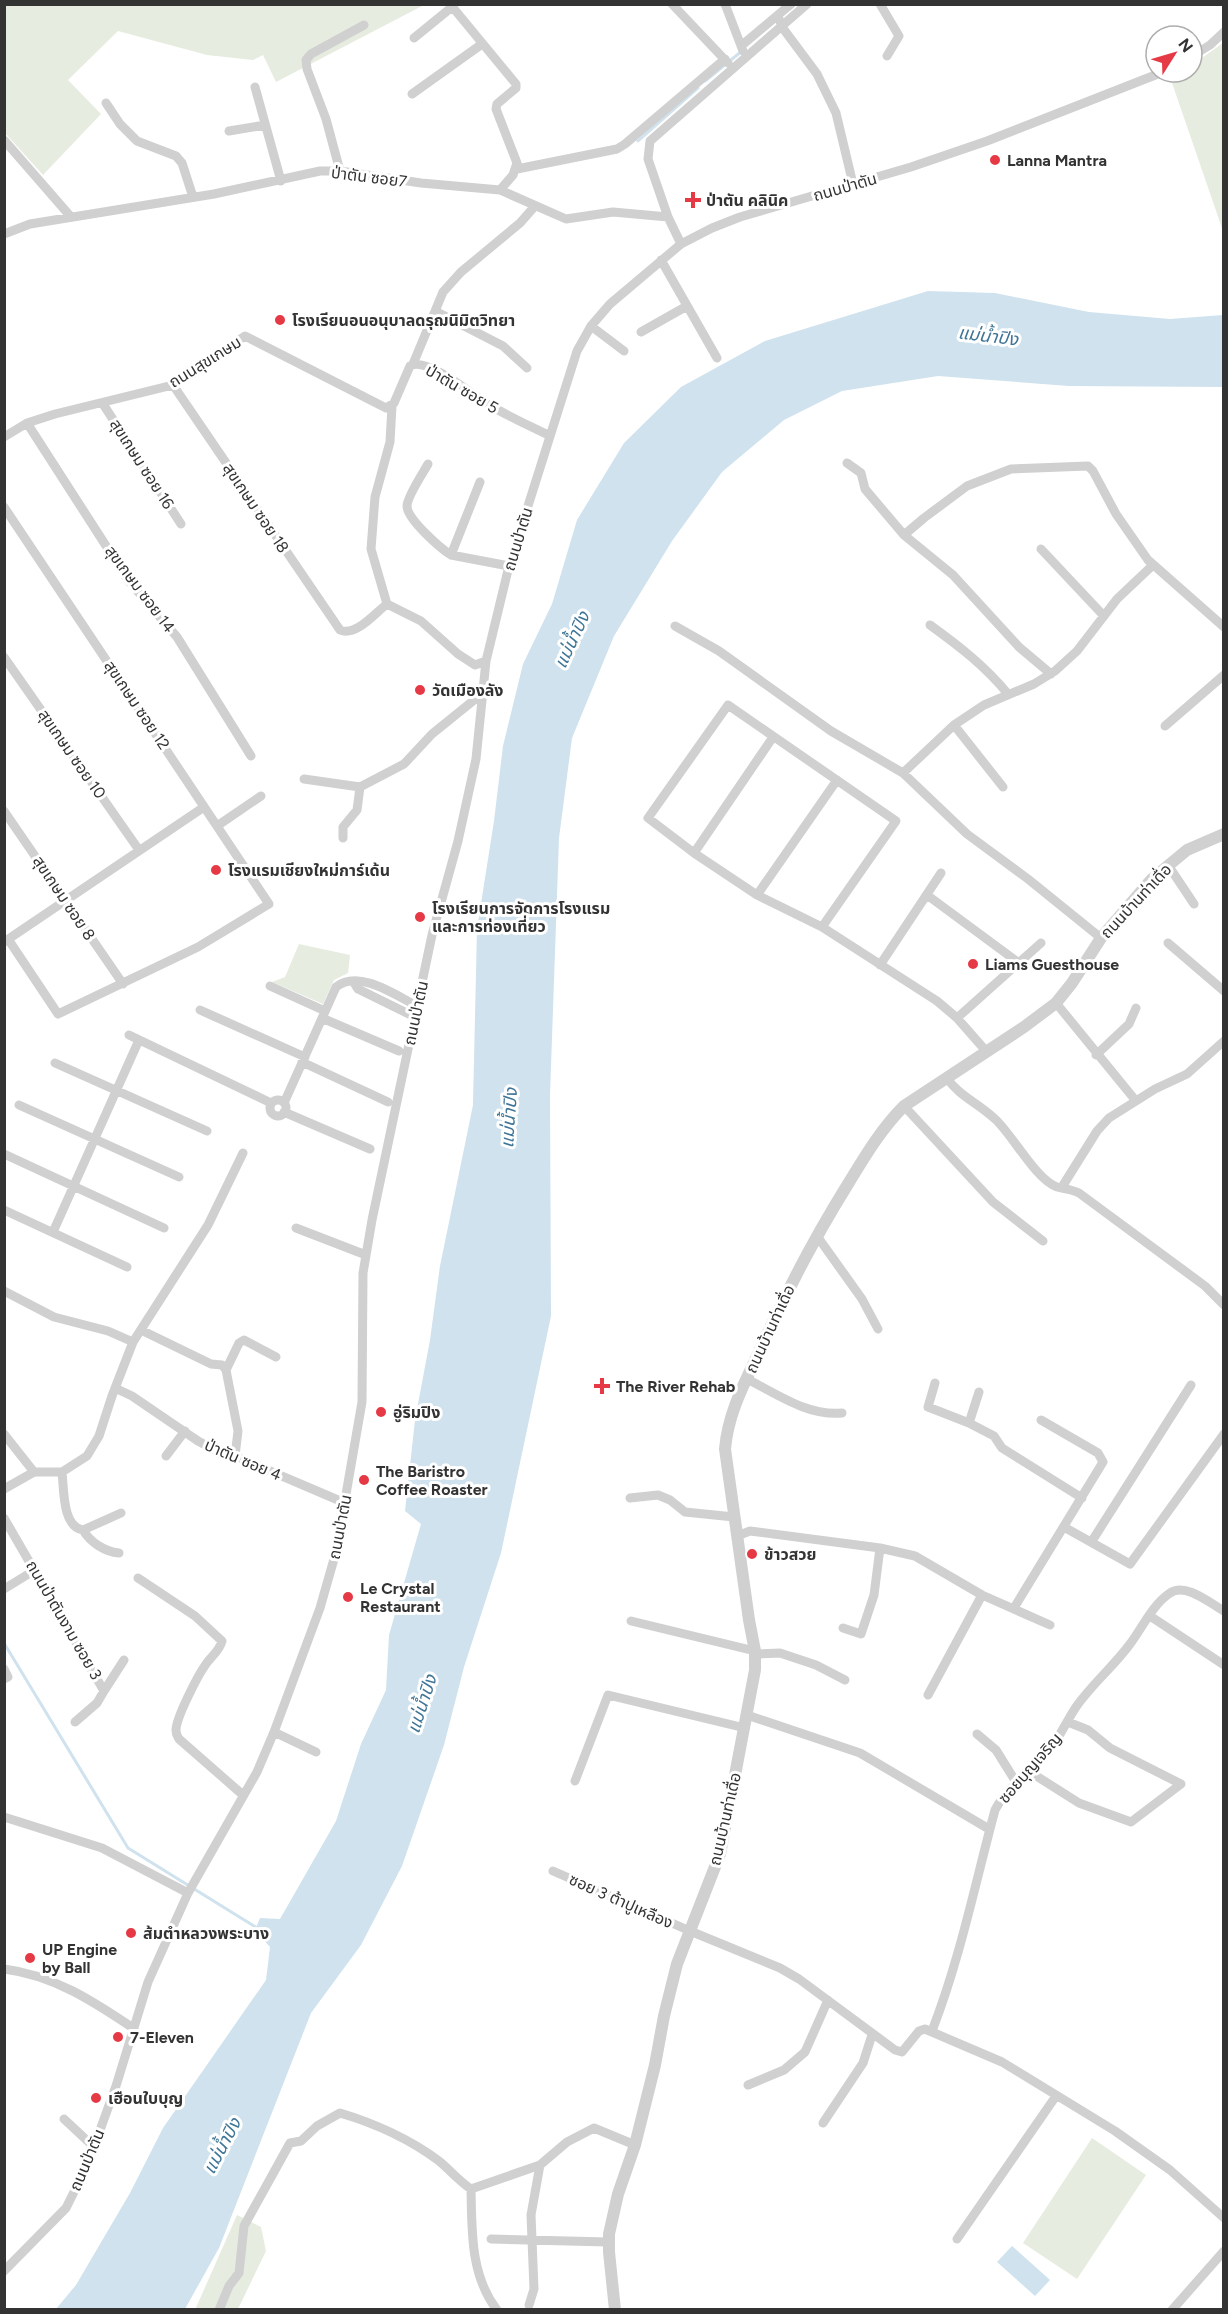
<svg xmlns="http://www.w3.org/2000/svg" width="1228" height="2314" font-family="Figtree,'Noto Sans Thai',sans-serif">
  <style>
    .green { fill: #e6ecdf }
    .water { fill: #cfe2ee }
    .lines { fill: none; stroke-linecap: round; stroke-linejoin: round }
    .stream { stroke: #cfe2ee; stroke-width: 3 }
    .minor { stroke: #d0d0d0; stroke-width: 9 }
    .tertiary { stroke: #d0d0d0; stroke-width: 12 }
    .poi-dot { fill: #e63946; stroke: #fff; stroke-width: 2 }
    .labels { text-anchor: middle; dominant-baseline: central; stroke-width: 6; stroke-linejoin: round; paint-order: stroke }
    .poi-label { font-size: 16px; font-weight: bold; fill: #333; stroke: #fff; text-anchor: start }
    .street-label { font-size: 16px; fill: #333; stroke: #fff }
    .water-label { font-size: 18px; font-style: italic; fill: #3f7597; stroke: #fff }
  </style>
  <rect width="100%" height="100%" fill="#fff"/>
  <!-- green -->
  <path class="green" d="M5,5h419l-148,77 -13,-27 -10,5 -46,-5 -89,-24 -50,49 33,34 -58,61 -38,-42z
    M1223,43v188l-52,-151 11,-8h10v-7z
    M299,944l51,11 -2,18 -14,7 -11,24 -51,-22 13,-5z
    M1092,2138l54,37 -69,104 -54,-36z
    M237,2215l24,12 5,24 -28,58 -43,1z"/>
  <!-- water -->
  <path class="water" d="M928,291l67,2 94,19 81,7 53,-4v72l-154,-1 -131,-10 -96,15 -58,29 -62,52 -50,69 -58,95 -42,102 -13,100 -9,257 1,221 -50,237 -37,114 -20,78 -42,121 -41,79 -50,68 -92,235 -34,61h-129l20,-24 54,-92 33,-65 103,-148 4,-33 -15,-17 5,-12 20,1 56,-98 25,-77 25,-54 3,-55 32,-111 -16,-13 10,-91 15,-80 10,-74 33,-161 4,-176 17,-108 9,-75 20,-82 29,-60 25,-84 47,-77 57,-56 84,-46z
    M1012,2246l38,34 -15,16 -38,-34z"/>
  <g class="lines">
    <!-- stream -->
    <path class="stream" d="M705,81l37,-30
      M638,141l60,-53
      M4,1643l124,205 131,81"/>
    <!-- minor -->
    <path class="minor" d="M450,4l66,80v4l-19,16 -1,5 21,54 -4,12 -13,15
      M672,4l56,59
      M725,4l18,47
      M880,4l19,32 -12,20
      M778,16l4,11 35,47 19,39 17,71
      M414,38l38,-31
      M741,46l50,-42
      M1192,56l18,-11 14,-13
      M255,87l26,94
      M412,94l70,-50
      M106,103l14,21 17,17 39,15 6,7 11,34
      M229,131l36,-6
      M4,140l67,77
      M517,169l100,-20 8,-5 100,-85
      M340,171l-14,-52 -19,-50 -1,-9 5,-6 53,-29
      M668,217l-20,-58 2,-18 157,-137
      M4,234l26,-10 184,-30 106,-23h20l81,12 79,7 66,29 47,-7 55,5 13,27
      M661,260l56,98
      M435,311l68,35 24,22
      M591,326l33,25
      M641,332l46,-26
      M413,364l30,-72 18,-20 59,-49 15,-17
      M173,385l167,245c16,7 35,-17 47,-26l34,17 37,33 17,11 11,-4
      M103,404l78,120
      M27,423l101,157 49,57 74,119
      M4,437l23,-14 28,-9 118,-29 72,-49 141,72 8,-5 16,-37c17,-10 65,31 81,40 19,11 39,20 59,30
      M847,463l14,10 4,16 39,46 49,40 66,72 32,27
      M428,464c-5,9 -21,33 -21,42 0,13 33,42 44,49
      M480,482l-29,73 58,11
      M4,507l265,397 -71,43 -140,67 -50,-75
      M904,535l20,-17 43,-32 44,-17 77,-3 5,5 23,43 32,46 76,67
      M1041,549l62,66
      M387,604l-16,-55 4,-52 15,-55 2,-36
      M930,625c29,21 55,41 78,69
      M675,626l44,25 112,80 72,42 64,61 61,45 73,59
      M4,657l135,193
      M954,725l49,62
      M1165,726l59,-51
      M903,773l51,-48 30,-20 50,-21 21,-13 22,-20 40,-52 36,-34
      M304,779l56,8 44,-23 28,-30 52,-42
      M4,811l119,173
      M217,826l44,-30
      M343,838v-11l14,-17 3,-23
      M694,853l79,-116
      M1168,865l26,39
      M757,895l80,-115
      M927,895l92,68
      M822,927l74,-106 -168,-116 -80,113 46,35 63,42 65,32 115,74 20,17 29,33
      M4,942l200,-135
      M1168,943l56,48
      M880,965l61,-92
      M353,981l5,8 57,28
      M270,986l55,25
      M1056,1003l80,98
      M200,1010l105,47
      M322,1018l77,33
      M957,1018l84,-75
      M129,1035l142,68
      M1096,1055l33,-31 7,-16
      M302,1062l86,40
      M55,1063l152,68
      M946,1077c14,20 31,25 49,42 17,15 41,61 62,68 7,2 14,2 22,6l126,93 19,19
      M270 1108a8 8 0 1 1 16 0a8 8 0 1 1-16 0Z
      M284,1103l52,-116c23,-18 59,8 81,19
      M19,1105l160,72
      M904,1106l89,96 50,39
      M284,1112l86,37
      M4,1154l160,74
      M1062,1187l35,-56 12,-13 46,-29 32,-15 37,-33
      M4,1210l123,57
      M296,1228l70,27
      M53,1232l86,-192
      M817,1236l45,63 16,30
      M4,1291l50,26 54,14 25,11
      M141,1330l70,34 11,1 4,5 12,61 -3,25
      M226,1370l13,-27 5,-3 32,17
      M747,1379c30,15 60,37 95,34
      M935,1383l-7,24 41,16 25,13 8,12 80,50
      M115,1388l17,8 66,45 15,8 22,7 110,47
      M969,1423l10,-31
      M4,1434l30,38
      M166,1456l19,-25
      M62,1472c2,16 0,55 21,58l38,-17
      M4,1489l30,-17h28l25,-16 12,-20 13,-40 21,-54 75,-117 35,-72
      M630,1498l28,-3 12,5 15,12 49,5
      M4,1518l100,173 20,-31
      M1064,1527l66,37 94,-130
      M83,1530c7,12 22,22 36,23
      M737,1536l13,-5 130,17 35,8 67,39 68,30
      M1092,1541l99,-156
      M138,1578l57,38 27,25c-2,9 -11,16 -16,23 -8,11 -30,54 -30,66 0,5 1,5 3,9l64,56
      M4,1589l31,-19
      M1014,1608l89,-146 -5,-9 -57,-33
      M1150,1616l74,49
      M631,1621l124,30
      M843,1628l18,6 13,-39 6,-47
      M755,1654l25,-1 36,12 29,15
      M4,1669l4,8 -4,2
      M928,1695l54,-100
      M747,1715l113,38 129,76
      M75,1722l22,-19 7,-12
      M274,1732l42,20
      M977,1734l19,16 20,32
      M1030,1772l49,31 52,19 50,-38 -71,-36 -22,-18 -20,-8
      M575,1781l33,-86 137,33
      M4,1817l98,31 86,45
      M553,1871l137,60 90,37 19,11 96,71 7,2 17,-21 6,-2 77,33 113,69 55,39 54,48
      M4,1969c49,6 89,32 129,59
      M932,2031c28,-72 43,-147 63,-221 12,-24 35,-36 52,-57 12,-14 19,-31 29,-46 16,-23 38,-41 54,-63 12,-16 23,-40 40,-51 15,-11 40,10 54,18
      M748,2085l36,-15 21,-18 23,-52
      M64,2119l30,28
      M823,2123l40,-60 9,-28
      M471,2189c1,41 -1,86 26,121
      M491,2239l117,3
      M957,2239l99,-143
      M4,2271l62,-63 21,-42 29,-80 32,-104 40,-89 69,-121 17,-40 46,-124 16,-56 26,-150 1,-129 9,-53 60,-285 26,-94 18,-82 10,-98 23,-95 68,-215 14,-25 19,-22 71,-60 31,-16 28,-11 171,-50 76,-26 176,-69
      M529,2305l5,-16 -3,-74 9,-50
      M219,2310l10,-24 10,-13 5,-47 46,-83 11,-2 16,-15 23,-13c34,10 71,27 99,48 11,9 20,20 32,28l69,-24 27,-23 27,-14 41,17
      M1172,2310l52,-59"/>
    <!-- tertiary -->
    <path class="tertiary" d="M615,2310l-6,-58v-18l9,-40 17,-49 20,-80 9,-49 13,-52 43,-110 35,-184v-19l-6,-31 -24,-171c3,-36 20,-67 35,-99 26,-58 55,-113 88,-166 17,-28 33,-55 56,-78l120,-79 32,-24 16,-20 29,-45 51,-59 35,-29 37,-16"/>
  </g>
  <!-- markers -->
  <g class="poi-dot">
    <circle cx="995" cy="160" r="6"/>
    <path d="M690 191h6v6h6v6h-6v6h-6v-6h-6v-6h6z"/>
    <circle cx="280" cy="320" r="6"/>
    <circle cx="420" cy="690" r="6"/>
    <circle cx="216" cy="870" r="6"/>
    <circle cx="420" cy="917" r="6"/>
    <circle cx="973" cy="964" r="6"/>
    <path d="M599 1377h6v6h6v6h-6v6h-6v-6h-6v-6h6z"/>
    <circle cx="381" cy="1412" r="6"/>
    <circle cx="364" cy="1480" r="6"/>
    <circle cx="752" cy="1554" r="6"/>
    <circle cx="348" cy="1597" r="6"/>
    <circle cx="131" cy="1933" r="6"/>
    <circle cx="30" cy="1958" r="6"/>
    <circle cx="118" cy="2037" r="6"/>
    <circle cx="96" cy="2098" r="6"/>
  </g>
  <g class="labels">
    <!-- poi labels -->
    <g class="poi-label">
      <text x="1007" y="160">Lanna Mantra</text>
      <text x="706" y="200">ป่าตัน คลินิค</text>
      <text x="292" y="320">โรงเรียนอนอนุบาลดรุฌนิมิตวิทยา</text>
      <text x="432" y="690">วัดเมืองลัง</text>
      <text x="228" y="870">โรงแรมเชียงใหม่การ์เด้น</text>
      <text x="432" y="908">โรงเรียนการจัดการโรงแรม<tspan x="432" dy="18">และการท่องเที่ยว</tspan></text>
      <text x="985" y="964">Liams Guesthouse</text>
      <text x="616" y="1386">The River Rehab</text>
      <text x="393" y="1412">อู่ริมปิง</text>
      <text x="376" y="1471">The Baristro<tspan x="376" dy="18">Coffee Roaster</tspan></text>
      <text x="764" y="1554">ข้าวสวย</text>
      <text x="360" y="1588">Le Crystal<tspan x="360" dy="18">Restaurant</tspan></text>
      <text x="143" y="1933">ส้มตำหลวงพระบาง</text>
      <text x="42" y="1949">UP Engine<tspan x="42" dy="18">by Ball</tspan></text>
      <text x="130" y="2037">7-Eleven</text>
      <text x="108" y="2098">เฮือนใบบุญ</text>
    </g>
    <!-- street labels -->
    <g class="street-label">
      <text transform="translate(369 177) rotate(7)">ป่าตัน ซอย7</text>
      <text transform="translate(845 187) rotate(-16)">ถนนป่าตัน</text>
      <text transform="translate(205 362) rotate(-32)">ถนนสุขเกษม</text>
      <text transform="translate(462 389) rotate(30)">ป่าตัน ซอย 5</text>
      <text transform="translate(142 464) rotate(57)">สุขเกษม ซอย 16</text>
      <text transform="translate(256 508) rotate(56)">สุขเกษม ซอย 18</text>
      <text transform="translate(518 539) rotate(-73)">ถนนป่าตัน</text>
      <text transform="translate(140 589) rotate(53)">สุขเกษม ซอย 14</text>
      <text transform="translate(137 705) rotate(56)">สุขเกษม ซอย 12</text>
      <text transform="translate(72 754) rotate(55)">สุขเกษม ซอย 10</text>
      <text transform="translate(64 898) rotate(56)">สุขเกษม ซอย 8</text>
      <text transform="translate(1136 901) rotate(-47)">ถนนบ้านท่าเดื่อ</text>
      <text transform="translate(416 1013) rotate(-78)">ถนนป่าตัน</text>
      <text transform="translate(770 1329) rotate(-65)">ถนนบ้านท่าเดื่อ</text>
      <text transform="translate(243 1460) rotate(23)">ป่าตัน ซอย 4</text>
      <text transform="translate(340 1527) rotate(-79)">ถนนป่าตัน</text>
      <text transform="translate(64 1620) rotate(60)">ถนนป่าตันงาม ซอย 3</text>
      <text transform="translate(1030 1768) rotate(-49)">ซอยบุญเจริญ</text>
      <text transform="translate(725 1819) rotate(-77)">ถนนบ้านท่าเดื่อ</text>
      <text transform="translate(621 1901) rotate(24)">ซอย 3 ต้าปูเหลือง</text>
      <text transform="translate(87 2160) rotate(-67)">ถนนป่าตัน</text>
    </g>
    <!-- water labels -->
    <g class="water-label">
      <text transform="translate(988 336) rotate(7)">แม่น้ำปิง</text>
      <text transform="translate(572 640) rotate(-65)">แม่น้ำปิง</text>
      <text transform="translate(509 1118) rotate(-86)">แม่น้ำปิง</text>
      <text transform="translate(422 1704) rotate(-72)">แม่น้ำปิง</text>
      <text transform="translate(222 2146) rotate(-62)">แม่น้ำปิง</text>
    </g>
  </g>
  <!-- border -->
  <rect width="1228" height="2314" fill="none" stroke="#333333" stroke-width="12"/>
  <!-- north arrow -->
  <g transform="translate(1174 54) rotate(53)"><circle r="28" fill="#ffffff" stroke="#adadad" stroke-width="1.5"/>
  <path d="M0-4.5L10 22L0 15L-10 22Z" fill="#e63946"/>
  <text y="-9" font-size="16" font-weight="bold" text-anchor="middle" fill="#333333">N</text>
  </g>
</svg>
